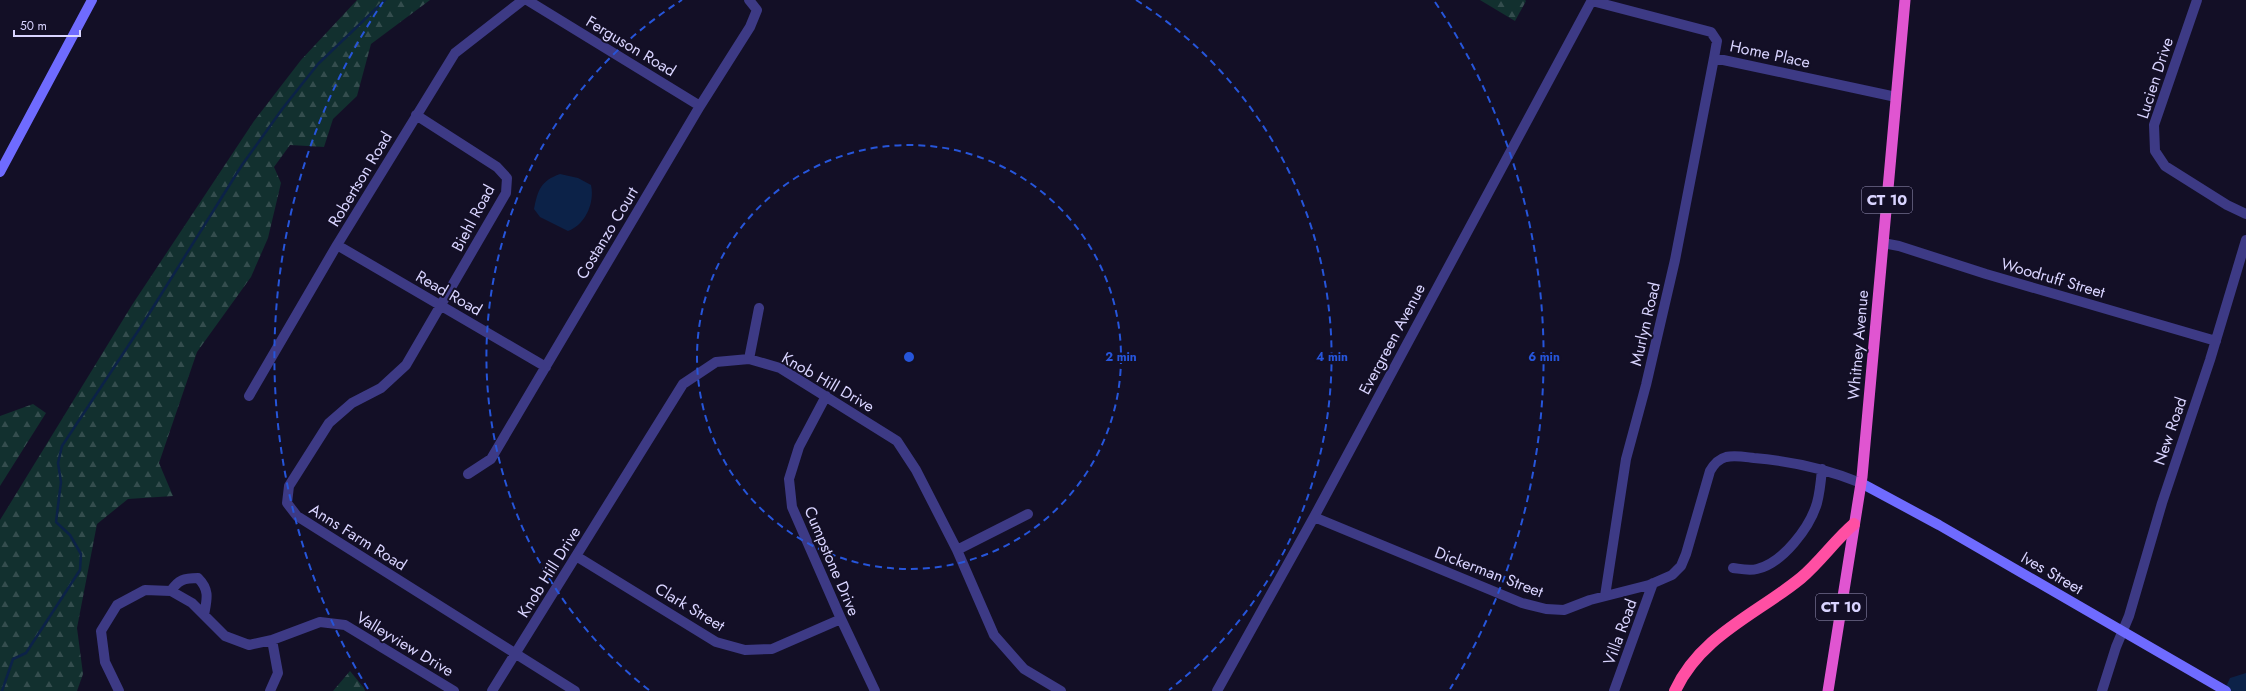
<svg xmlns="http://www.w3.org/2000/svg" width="2246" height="691" font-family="Jost,sans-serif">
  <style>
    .forest { fill: url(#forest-firs) }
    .water { fill: #0c2248 }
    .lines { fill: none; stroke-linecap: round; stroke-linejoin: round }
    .stream { stroke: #0c2248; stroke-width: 2.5 }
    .minor { stroke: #3d3a85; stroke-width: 10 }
    .secondary { stroke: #6f6bff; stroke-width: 10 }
    .trunk { stroke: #e055d1; stroke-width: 11 }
    .motorway { stroke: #ff4fa3; stroke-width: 12 }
    .ring { fill: none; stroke: #2655da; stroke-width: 2; stroke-dasharray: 7 5 }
    .labels { text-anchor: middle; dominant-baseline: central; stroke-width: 4; stroke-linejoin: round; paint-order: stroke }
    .shield { fill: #130f26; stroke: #9e99be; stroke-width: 1 }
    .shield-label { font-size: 15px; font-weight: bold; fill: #d9d4ff }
    .street-label { font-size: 16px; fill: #d9d4ff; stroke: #130f26 }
    .centre { fill: #2655da; stroke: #130f26; stroke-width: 2 }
    .ring-label { font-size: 12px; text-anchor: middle; font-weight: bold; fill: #2655da; stroke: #130f26; stroke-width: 4; stroke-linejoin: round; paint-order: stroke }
  </style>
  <defs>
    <pattern id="forest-firs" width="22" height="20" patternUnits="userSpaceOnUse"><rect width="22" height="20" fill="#12302f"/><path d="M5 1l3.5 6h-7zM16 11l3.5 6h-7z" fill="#344d4e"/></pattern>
  </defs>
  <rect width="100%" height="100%" fill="#130f26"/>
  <!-- forest -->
  <path class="forest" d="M357,0h73l-59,44 -14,52 -24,23 -9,28 -34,-2 -16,22 7,16 -13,55 -17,39 -54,75 -38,111 14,33 -45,3 -31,25 -20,104 6,46 -6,17h-77v-171l132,-215 122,-184 47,-61z
    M1480,0h45l1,1 -11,20z
    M33,404l13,9 -46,73v-70z
    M350,671l14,17 1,3h-32z"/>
  <!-- water -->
  <path class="water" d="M560,174l18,4 13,7c4,18 -6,40 -23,46l-28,-14 -6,-8c4,-20 7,-28 26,-35z
    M2246,673v18h-22l6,-13z"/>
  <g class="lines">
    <!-- stream -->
    <path class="stream" d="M2,691l11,-32 13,-6 54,-83 1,-16 -11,-19 -14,-13 5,-40 -3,-19 4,-17 80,-121 100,-160 41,-57 35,-44 67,-64"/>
    <!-- minor -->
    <path class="minor" d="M527,0l173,106
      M2197,0l-43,125 1,26 10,15 62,39 19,9
      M1592,1l119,31 6,9 -3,17 182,39
      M416,115l81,52 10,11 -1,15 -100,172 -25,23 -29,15 -23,20 -40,63 -2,17 10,13 278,175
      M1883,243l16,3 87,28 230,67
      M337,245l209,122
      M749,359l10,-51
      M249,396l88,-151 118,-192 68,-53
      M826,396l-27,51 -10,32 3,28 49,112 34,72
      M468,474l23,-15 209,-353 50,-79 7,-17 -8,-10
      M1314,517l208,86 24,6 18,1 26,-10 59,-15 23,-10 9,-9 5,-12 24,-83c4,-7 8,-12 16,-14 9,-2 19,0 28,1 37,3 73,11 107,25
      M957,550l71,-36
      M576,556l140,86 29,8 27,-1 69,-30
      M1733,568c8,1 16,3 24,1 26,-6 53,-42 60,-66 3,-11 4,-23 5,-34
      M171,591c7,-11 13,-13 27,-13 12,12 9,21 6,37
      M1605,596l21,-137 20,-74 29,-125 39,-202
      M119,691l-14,-29 -4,-31 16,-26 28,-15 26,1 21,12 33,33 24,9 23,-5 48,-18 25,3 109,66
      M270,691l8,-18 -6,-33
      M492,691l191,-307 33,-22 33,-3 31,9 117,73 19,29 41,80 37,85 30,34 37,22
      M1217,691l97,-174 278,-517
      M1614,691l39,-108
      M2102,691l14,-44 13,-31 33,-113 48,-143 36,-120"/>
    <!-- secondary -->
    <path class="secondary" d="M0,172l92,-172
      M1861,483l78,42 287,166"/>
    <!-- trunk -->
    <path class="trunk" d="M1828,691l34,-214 43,-477"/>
    <!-- motorway -->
    <path class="motorway" d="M1675,691c25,-55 82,-77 126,-113 20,-17 34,-38 53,-54"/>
  </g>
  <!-- distance rings -->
  <g class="ring">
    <circle cx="909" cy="357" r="212"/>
    <path d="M649 690A423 423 0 0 1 682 0M1136 0A423 423 0 0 1 1169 690"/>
    <path d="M368 689A635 635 0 0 1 383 2M1435 2A635 635 0 0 1 1450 689"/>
  </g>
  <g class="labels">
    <!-- shield labels -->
    <g class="shield">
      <rect x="1862" y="187" width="50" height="26" rx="3"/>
      <rect x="1816" y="594" width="50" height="26" rx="3"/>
    </g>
    <g class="shield-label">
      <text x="1887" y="200">CT 10</text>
      <text x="1841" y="607">CT 10</text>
    </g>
    <!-- street labels -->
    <g class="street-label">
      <text transform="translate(631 46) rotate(31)">Ferguson Road</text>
      <text transform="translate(1770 54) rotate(12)">Home Place</text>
      <text transform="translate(2155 78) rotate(-72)">Lucien Drive</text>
      <text transform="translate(360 179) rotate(-59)">Robertson Road</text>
      <text transform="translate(473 218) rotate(-62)">Biehl Road</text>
      <text transform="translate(607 233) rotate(-59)">Costanzo Court</text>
      <text transform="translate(2053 278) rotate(16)">Woodruff Street</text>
      <text transform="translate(449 293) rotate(30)">Read Road</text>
      <text transform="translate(1645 324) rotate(-77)">Murlyn Road</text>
      <text transform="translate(1392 339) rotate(-62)">Evergreen Avenue</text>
      <text transform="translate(1858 345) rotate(-85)">Whitney Avenue</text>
      <text transform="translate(828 382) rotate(30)">Knob Hill Drive</text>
      <text transform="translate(2170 431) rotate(-71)">New Road</text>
      <text transform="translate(358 537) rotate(32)">Anns Farm Road</text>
      <text transform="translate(832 561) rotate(67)">Cumpstone Drive</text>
      <text transform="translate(549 572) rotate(-58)">Knob Hill Drive</text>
      <text transform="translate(1489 572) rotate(21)">Dickerman Street</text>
      <text transform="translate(2052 573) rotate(30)">Ives Street</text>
      <text transform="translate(690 607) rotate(31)">Clark Street</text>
      <text transform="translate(1620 632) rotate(-70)">Villa Road</text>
      <text transform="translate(405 644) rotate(31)">Valleyview Drive</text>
    </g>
  </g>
  <circle cx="909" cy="357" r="6" class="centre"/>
  <g class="ring-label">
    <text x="1121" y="361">2 min</text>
    <text x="1332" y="361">4 min</text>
    <text x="1544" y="361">6 min</text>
  </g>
  <!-- scale -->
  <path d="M14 30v6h66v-6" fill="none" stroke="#d9d4ff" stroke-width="2"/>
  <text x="20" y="30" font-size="12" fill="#d9d4ff" stroke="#130f26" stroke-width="3" paint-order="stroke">50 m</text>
</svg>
